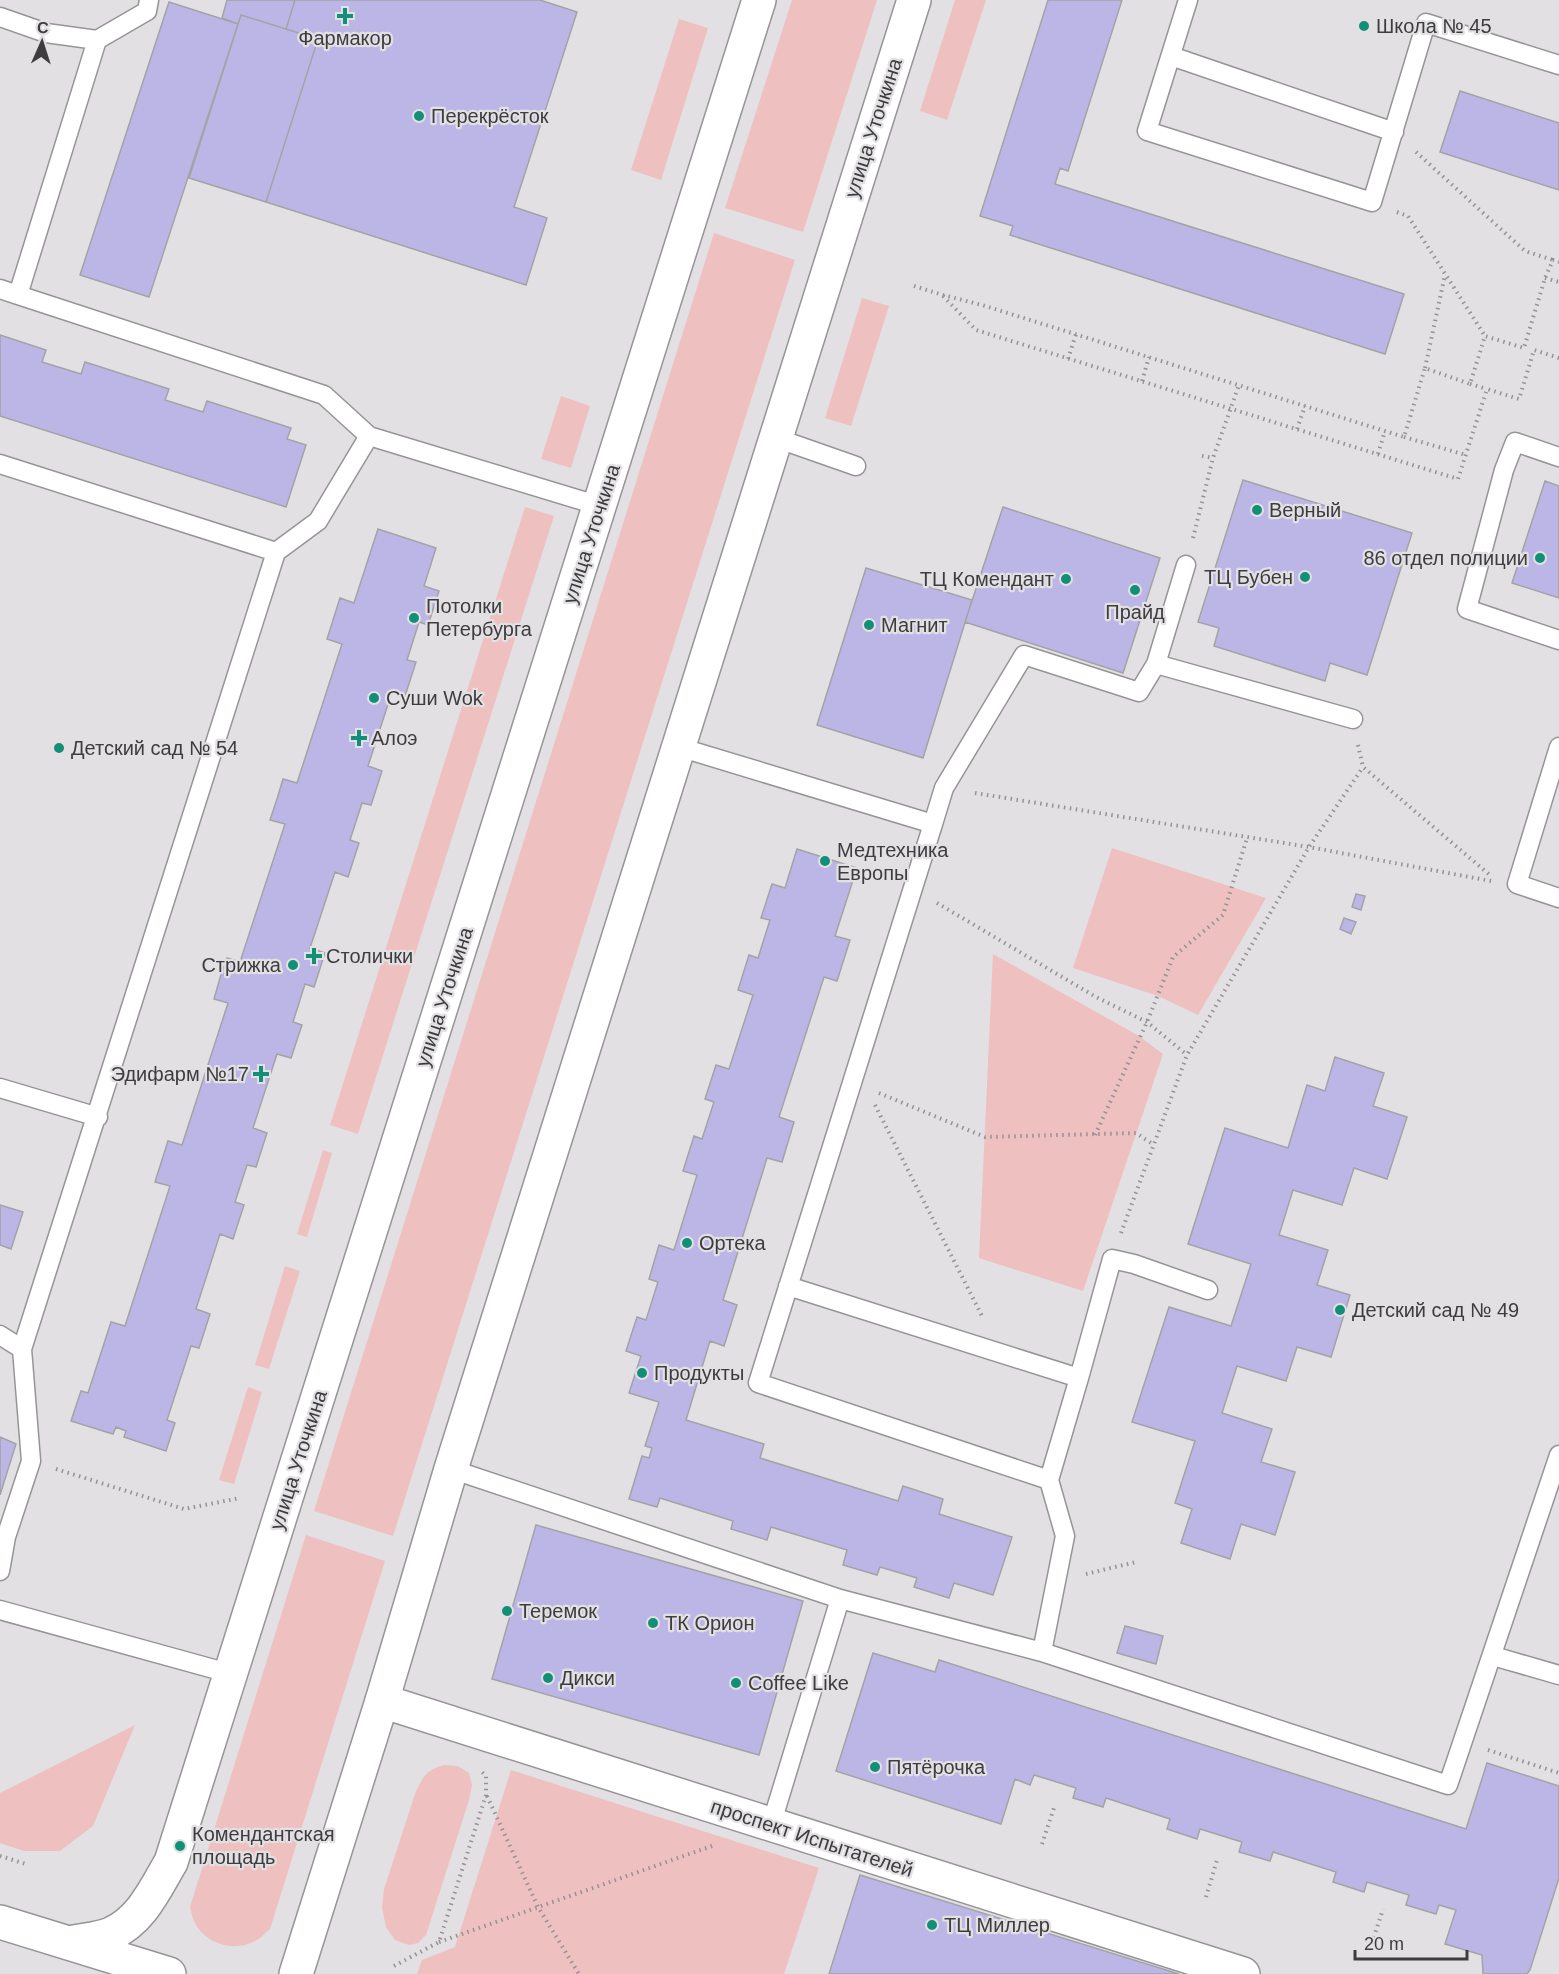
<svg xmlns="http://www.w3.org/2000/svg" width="1559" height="1974" font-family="Arial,sans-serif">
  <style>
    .green { fill: #eec0c0 }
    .building { fill: #bcb6e6; stroke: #a3a3a7; stroke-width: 1.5 }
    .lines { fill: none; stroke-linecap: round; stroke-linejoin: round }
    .service-casing { stroke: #979497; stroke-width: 21 }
    .minor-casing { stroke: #979497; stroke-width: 36 }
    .tertiary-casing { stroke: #979497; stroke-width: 36 }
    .secondary-casing { stroke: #979497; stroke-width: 36 }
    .path { stroke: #949295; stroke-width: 4; stroke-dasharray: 1.5 4.5; stroke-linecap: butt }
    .service { stroke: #fff; stroke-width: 18 }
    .minor { stroke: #fff; stroke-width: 33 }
    .tertiary { stroke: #fff; stroke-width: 33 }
    .secondary { stroke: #fff; stroke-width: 33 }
    .poi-dot { fill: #119077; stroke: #e2e0e3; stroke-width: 2 }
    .labels { text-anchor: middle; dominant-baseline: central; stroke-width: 4.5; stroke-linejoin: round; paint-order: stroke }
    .poi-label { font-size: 20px; fill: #3d3c3e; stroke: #e2e0e3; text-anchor: start }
    .street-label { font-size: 20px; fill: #3d3c3e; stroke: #e2e0e3 }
  </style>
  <rect width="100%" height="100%" fill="#e2e0e3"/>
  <!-- green -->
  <path class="green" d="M792,0h85l-74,232 -78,-24z
    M955,0h31l-39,120 -27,-9z
    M679,19l29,9 -47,152 -30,-10z
    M714,233l81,27 -402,1276 -79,-25z
    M862,298l27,8 -38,120 -26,-8z
    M561,396l29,10 -19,62 -30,-9z
    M525,507l29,9 -196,618 -28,-9z
    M1112,848l154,50 -68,117 -40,-19 -85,-28z
    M993,954l146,82 24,18 -80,237 -104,-33z
    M323,1150l9,3 -25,84 -10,-3z
    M285,1266l15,5 -31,98 -14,-4z
    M248,1387l14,5 -28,92 -15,-4z
    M306,1535l79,26 -115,368c-5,4 -10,10 -15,12 -22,12 -51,2 -61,-20 -2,-5 -3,-10 -4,-14z
    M135,1725l-42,101 -33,25h-36l-24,-8v-50z
    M444,1765l14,1 11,7 3,12 -3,15 -43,135 -8,8 -9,2 -14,-5 -9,-13 -4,-19 2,-19 32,-98c8,-16 11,-21 28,-26z
    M511,1770l308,98 -35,106h-367l5,-14 33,-13z"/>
  <!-- building -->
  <path class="building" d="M227,0h68l-9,29 -45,-14 -3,9 -16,-6z
    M295,0h245l37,12 -63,195 33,11 -21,67 -260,-83 52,-163 -32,-10z
    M1048,0h74l-54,171 -8,-3 -5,16 349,110 -19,60 -375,-119 3,-9 -33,-10z
    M169,2l69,22 -89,273 -69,-22z
    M241,15l77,24 -52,163 -77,-24z
    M1460,91l99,32v67l-119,-38z
    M0,335l46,15 -4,12 39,12 4,-12 84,27 -4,11 38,12 4,-11 84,27 -4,11 19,6 -20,62 -286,-91z
    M1243,480l169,53 -45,142 -37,-12 -5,18 -111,-35 5,-18 -21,-6z
    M1545,481l14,5v112l-47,-15z
    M1003,507l157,51 -37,115 -158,-51z
    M378,529l58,19 -12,38 15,5 -11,34 -9,-3 -12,38 9,2 -11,34 -13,-4 -24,74 14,5 -11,34 -9,-2 -12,37 9,3 -11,34 -13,-5 -25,76 15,5 -11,34 -9,-3 -12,38 9,3 -11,33 -14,-4 -24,74 14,5 -11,34 -9,-2 -12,37 9,3 -11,34 -13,-5 -24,75 14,5 -11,34 -8,-2 -24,74 8,3 -9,28 -42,-14 2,-6 -10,-4 -3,7 -42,-13 10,-30 7,2 23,-71 14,4 45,-140 -15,-4 13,-41 14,4 46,-142 -14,-4 6,-21 7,-20 13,4 45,-138 -15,-4 7,-21 6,-20 14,4 45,-139 -15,-5 13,-41 14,5z
    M866,568l106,32 -49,158 -106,-33z
    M797,849l60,19 -22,68 15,4 -13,41 -13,-4 -45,140 15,5 -12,40 -15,-4 -44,142 14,5 -13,41 -14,-5 -24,79 78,24 -4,14 138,43 5,-15 40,13 -4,15 73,23 -19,58 -39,-12 -5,15 -35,-11 3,-9 -37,-11 -3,8 -34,-10 4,-15 -76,-23 -4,13 -36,-11 2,-8 -73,-23 -3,9 -28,-8 13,-43 7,2 3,-10 -7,-2 14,-44 -30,-9 12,-37 -15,-5 11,-34 9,3 12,-38 -9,-3 10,-34 15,5 23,-75 -14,-4 11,-35 8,3 12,-37 -9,-3 11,-34 13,4 24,-74 -15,-5 11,-35 9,3 12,-38 -9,-2 11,-34 13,4z
    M1356,894l9,2 -4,14 -9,-3z
    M1344,918l12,4 -5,12 -11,-5z
    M1335,1057l49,16 -11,33 34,11 -20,62 -33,-11 -12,37 -49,-15 -14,45 49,15 -11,35 33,10 -19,62 -34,-10 -11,34 -49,-15 -15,47 50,16 -11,33 34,10 -20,63 -34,-11 -11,35 -49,-16 11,-34 -17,-6 20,-62 -63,-19 37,-115 62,19 20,-62 -63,-20 37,-116 63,20 19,-63 18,6z
    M0,1205l23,7 -12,37 -11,-4z
    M0,1437l16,7 -16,51z
    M536,1525l267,76 -44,154 -267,-76z
    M1125,1626l38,10 -7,28 -39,-11z
    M873,1653l62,19 4,-12 527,169 21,-66 72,23v92l-29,92 -3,4h-44l-1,-19 -37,-11 11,-34 -17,-5 -3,9 -30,-9 3,-10 -42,-13 -3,10 -31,-10 3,-10 -63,-20 -3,9 -31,-9 3,-10 -42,-13 -3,10 -30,-10 3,-10 -64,-21 -3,9 -30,-9 3,-10 -42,-13 -4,10 -15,-6 -14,45 -165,-53z
    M860,1875l319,99h-350z"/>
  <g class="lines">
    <defs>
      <path id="service" d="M1188,0l-41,131 225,71 54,-179 133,42
        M0,17l46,16 51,7 50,-29 2,-11
        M97,40l-79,255 306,100 45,41 231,70
        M1171,56l223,76
        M0,289l18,6
        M776,438l80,28
        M1559,457l-44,-15 -11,28 -37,139 92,31
        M0,464l276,88
        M1156,664l197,55
        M679,747l254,77 -175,559 291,97 16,56 -23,116
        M1559,747l-42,137 42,14
        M933,824l11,-36 80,-133 115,37 17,-28 30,-99
        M0,1088l98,29
        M788,1286l291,92 -30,102
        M0,1335l22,14
        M1079,1378l33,-119 22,5 74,26
        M451,1469l389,130 202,53 406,133 111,-330
        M0,1571l6,-34 25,-76 -9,-112 254,-797 42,-31 51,-85
        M0,1610l232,64
        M1493,1656l66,19
        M771,1825l69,-226"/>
      <path id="minor" d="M382,1701l861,273"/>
      <path id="tertiary" d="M70,1943c13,-3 29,-4 41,-9 31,-14 44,-45 60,-72l588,-1862
        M296,1974l86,-273 69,-232 463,-1469"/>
      <path id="secondary" d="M0,1922l169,52"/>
    </defs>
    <!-- service casing -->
    <use href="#service" class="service-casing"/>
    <!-- minor casing -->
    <use href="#minor" class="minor-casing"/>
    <!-- tertiary casing -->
    <use href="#tertiary" class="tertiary-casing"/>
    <!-- secondary casing -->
    <use href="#secondary" class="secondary-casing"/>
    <!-- path -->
    <path class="path" d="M1416,152l109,99 28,9
      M1397,212l11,4 77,120
      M1545,278l14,4
      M914,286l29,9 39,10 422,132 21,-69 45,16 15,-48 39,12 21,-70 8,-18 6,2
      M943,296l33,34 482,149 29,-90 32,10 15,-49 25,8
      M1068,359l8,-25
      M1425,368l20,-93
      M1142,381l7,-24
      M1470,384l17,5
      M1297,429l8,-23
      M1404,437l62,18
      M1378,454l7,-23
      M1202,456l11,2
      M1193,538l20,-80 26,-73
      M1358,745l5,22 128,109
      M975,793l334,54 182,34
      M937,903l159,94 51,25 40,33
      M879,1093l106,44 151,-4 18,12
      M875,1105l108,213
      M1095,1135l52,-113 26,-65 50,-42 24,-77
      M1121,1233l66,-178 122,-208 54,-80
      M56,1469l128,40 56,-11
      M1086,1574l50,-12
      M1488,1750l71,23
      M487,1796l51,111 41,67
      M1042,1844l13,-39
      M0,1856l26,8
      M1206,1897l12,-40
      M439,1942l276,-97
      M1370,1949l13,-40
      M394,1966l45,-24 47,-147v-19l-4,-4"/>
    <!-- service -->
    <use href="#service" class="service"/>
    <!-- minor -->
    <use href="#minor" class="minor"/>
    <!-- tertiary -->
    <use href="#tertiary" class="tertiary"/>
    <!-- secondary -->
    <use href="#secondary" class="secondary"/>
  </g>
  <!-- markers -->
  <g class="poi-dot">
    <path d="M342 7h6v6h6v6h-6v6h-6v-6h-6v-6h6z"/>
    <circle cx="1364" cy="26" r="6"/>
    <circle cx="419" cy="116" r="6"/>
    <circle cx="1257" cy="510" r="6"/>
    <circle cx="1540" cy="558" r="6"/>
    <circle cx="1305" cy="577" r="6"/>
    <circle cx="1066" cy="579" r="6"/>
    <circle cx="1135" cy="590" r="6"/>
    <circle cx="414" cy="618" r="6"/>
    <circle cx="869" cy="625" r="6"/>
    <circle cx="374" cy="698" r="6"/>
    <path d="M356 729h6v6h6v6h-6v6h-6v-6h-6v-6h6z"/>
    <circle cx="59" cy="748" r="6"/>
    <circle cx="825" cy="861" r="6"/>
    <path d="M311 947h6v6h6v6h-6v6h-6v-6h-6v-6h6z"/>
    <circle cx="293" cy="965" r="6"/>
    <path d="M258 1065h6v6h6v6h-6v6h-6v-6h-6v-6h6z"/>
    <circle cx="687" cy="1243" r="6"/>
    <circle cx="1340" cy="1310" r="6"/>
    <circle cx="642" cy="1373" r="6"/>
    <circle cx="507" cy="1611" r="6"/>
    <circle cx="653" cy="1623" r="6"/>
    <circle cx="548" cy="1678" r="6"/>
    <circle cx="736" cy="1683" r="6"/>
    <circle cx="875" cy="1767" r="6"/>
    <circle cx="180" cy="1846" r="6"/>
    <circle cx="932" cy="1925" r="6"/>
  </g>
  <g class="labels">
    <!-- poi labels -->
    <g class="poi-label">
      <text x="1376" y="26">Школа № 45</text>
      <text x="345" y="38" text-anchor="middle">Фармакор</text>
      <text x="431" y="116">Перекрёсток</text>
      <text x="1269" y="510">Верный</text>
      <text x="1528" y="558" text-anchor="end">86 отдел полиции</text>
      <text x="1293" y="577" text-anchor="end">ТЦ Бубен</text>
      <text x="1054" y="579" text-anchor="end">ТЦ Комендант</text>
      <text x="426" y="606">Потолки<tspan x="426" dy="23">Петербурга</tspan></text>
      <text x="1135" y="612" text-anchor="middle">Прайд</text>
      <text x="881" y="625">Магнит</text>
      <text x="386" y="698">Суши Wok</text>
      <text x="371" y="738">Алоэ</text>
      <text x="71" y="748">Детский сад № 54</text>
      <text x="837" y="850">Медтехника<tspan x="837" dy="23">Европы</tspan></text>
      <text x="326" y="956">Столички</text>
      <text x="281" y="965" text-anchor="end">Стрижка</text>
      <text x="249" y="1074" text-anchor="end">Эдифарм №17</text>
      <text x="699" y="1243">Ортека</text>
      <text x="1352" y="1310">Детский сад № 49</text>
      <text x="654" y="1373">Продукты</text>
      <text x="519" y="1611">Теремок</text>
      <text x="665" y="1623">ТК Орион</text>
      <text x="560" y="1678">Дикси</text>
      <text x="748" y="1683">Coffee Like</text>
      <text x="887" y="1767">Пятёрочка</text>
      <text x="192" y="1834">Комендантская<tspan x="192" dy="23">площадь</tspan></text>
      <text x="944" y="1925">ТЦ Миллер</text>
    </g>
    <!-- street labels -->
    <g class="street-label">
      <text transform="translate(873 128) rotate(-72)">улица Уточкина</text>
      <text transform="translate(591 534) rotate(-72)">улица Уточкина</text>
      <text transform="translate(444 997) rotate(-72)">улица Уточкина</text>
      <text transform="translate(298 1460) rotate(-72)">улица Уточкина</text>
      <text transform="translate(812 1838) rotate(18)">проспект Испытателей</text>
    </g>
  </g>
  <!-- north arrow -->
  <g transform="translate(42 42) rotate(3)" stroke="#e2e0e3" stroke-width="4.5" paint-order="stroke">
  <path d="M0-4.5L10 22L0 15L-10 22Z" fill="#3d3c3e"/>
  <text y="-9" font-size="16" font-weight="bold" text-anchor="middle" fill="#3d3c3e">С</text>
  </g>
  <!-- scale -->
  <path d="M1355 1950v9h112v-9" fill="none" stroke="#3d3c3e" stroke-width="3"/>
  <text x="1364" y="1950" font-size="18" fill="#3d3c3e" stroke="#e2e0e3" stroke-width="4.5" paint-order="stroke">20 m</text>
</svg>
